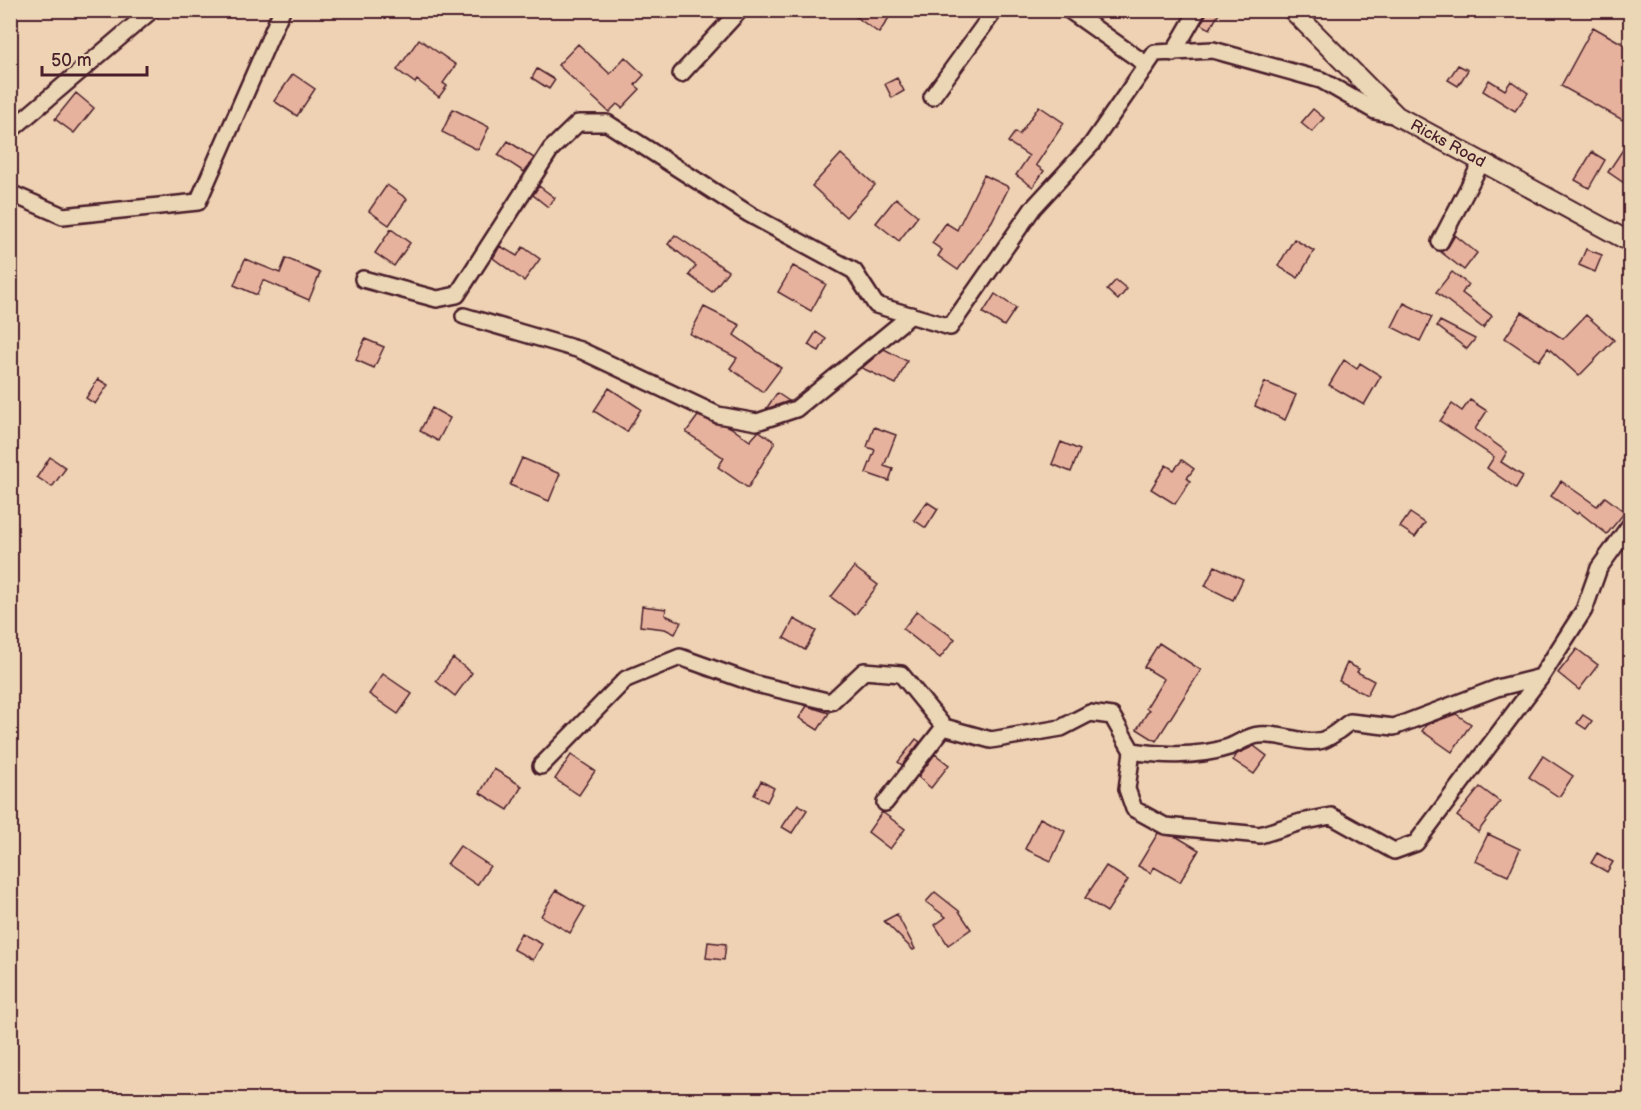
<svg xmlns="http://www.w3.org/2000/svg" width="1641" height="1110" font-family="'Balsamiq Sans',sans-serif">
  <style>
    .building { fill: #e7b29d; stroke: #4a1f2b; stroke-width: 1.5 }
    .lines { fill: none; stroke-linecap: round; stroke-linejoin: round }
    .minor-casing { stroke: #4a1f2b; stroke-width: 20 }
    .tertiary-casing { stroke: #4a1f2b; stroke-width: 22 }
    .minor { stroke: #ebd6b5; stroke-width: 15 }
    .tertiary { stroke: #ebd6b5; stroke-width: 18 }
    .labels { text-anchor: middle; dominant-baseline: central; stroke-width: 6; stroke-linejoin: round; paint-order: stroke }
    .street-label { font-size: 16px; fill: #4a1f2b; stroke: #ebd6b5 }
  </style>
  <rect width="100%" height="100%" fill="#eed2b3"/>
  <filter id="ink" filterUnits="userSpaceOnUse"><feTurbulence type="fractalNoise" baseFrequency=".0167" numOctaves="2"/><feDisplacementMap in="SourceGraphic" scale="12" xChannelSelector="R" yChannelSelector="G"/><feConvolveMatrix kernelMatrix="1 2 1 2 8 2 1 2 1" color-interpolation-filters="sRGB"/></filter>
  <g filter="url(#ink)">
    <!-- building -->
    <path class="building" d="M846,10h48l-15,23z
      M1208,10h13l-11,19 -9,-5z
      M1593,27l37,21v76l-69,-38z
      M419,39l37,26 -13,18 4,3 -8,11 -22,-17 -2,3 -18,-13z
      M578,44l32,30 15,-17 19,18 -9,10 5,4 -18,19 -5,-4 -8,8 -51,-47z
      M1458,65l10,5 -10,16 -10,-6z
      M537,69l18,11 -6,9 -17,-11z
      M293,74l22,15 -18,27 -23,-15z
      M897,78l7,13 -12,7 -7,-14z
      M1489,80l16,10 6,-9 17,12 -13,18 -32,-20z
      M76,93l18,15 -20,25 -19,-14z
      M1039,106l25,17 -28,42 8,6 -11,16 -17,-12 13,-19 -21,-14 7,-10 4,3z
      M453,109l36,18 -11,23 -36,-18z
      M1313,109l11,9 -12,14 -11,-9z
      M1630,139v48l-22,-15z
      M508,141l26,17 -10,14 -26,-17z
      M1592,152l13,8 -16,28 -14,-8z
      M841,154l34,31 -29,32 -34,-31z
      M984,175l25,12 -17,34 -34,49 -20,-14 4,-6 -10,-7 14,-20 11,7z
      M387,185l20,14 -18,26 -20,-14z
      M539,186l16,12 -7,9 -15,-12z
      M896,198l22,18 -19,25 -23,-18z
      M391,229l19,14 -16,23 -19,-13z
      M675,235l53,36 -16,21 -23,-17 7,-9 -28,-22z
      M1455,235l22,18 -13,17 -23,-18 7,-5z
      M1294,239l20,12 -16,27 -20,-12z
      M500,246l17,10 6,-9 17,12 -16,22 -31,-23z
      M1586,249l16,6 -7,17 -16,-7z
      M286,258l34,15 -11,27 -46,-20 -6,15 -23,-10 11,-26 35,14z
      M793,266l33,18 -15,27 -33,-19z
      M1452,272l16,12 -6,9 30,23 -9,12 -47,-36z
      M1116,280l11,9 -9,11 -11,-10z
      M995,294l21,14 -12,18 -21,-13z
      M1404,303l28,14 -12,24 -28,-14z
      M704,307l36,18 -6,10 47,33 -18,24 -33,-24 7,-10 -47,-24z
      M1522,312l41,27 23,-24 28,25 -35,36 -31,-28 -9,13 -34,-23z
      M1440,321l35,18 -8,10 -30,-23z
      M816,332l10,7 -7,12 -11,-6z
      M365,339l19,8 -10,21 -18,-8z
      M884,349l23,12 -11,23 -34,-16z
      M1344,360l13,9 3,-6 21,13 -17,29 -35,-20z
      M98,379l10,6 -13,19 -9,-6z
      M1265,382l31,13 -11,25 -30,-14z
      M609,388l32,21 -14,23 -33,-21z
      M777,393l12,8 -23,8z
      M1470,400l17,11 -12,18 32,23 -6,10 22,14 -7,12 -29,-20 7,-11 -54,-36 12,-17 10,7z
      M432,408l18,10 -12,23 -18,-10z
      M698,416l32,11 20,14 9,-10 16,11 -27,46 -30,-21 6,-9 -38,-26z
      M874,427l22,8 -12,31 9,3 -4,12 -23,-8 9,-23 -8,-3z
      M1061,442l19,8 -9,22 -19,-8z
      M50,457l16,11 -14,19 -15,-10z
      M522,458l38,16 -11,27 -39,-16z
      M1182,460l12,9 -7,9 3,3 -15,23 -24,-15 15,-24 8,5z
      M1561,481l36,25 8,-9 20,15 -18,22 -28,-22 -2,2 -26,-18z
      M927,502l11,7 -12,19 -12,-8z
      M1410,513l15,10 -10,14 -15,-10z
      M1215,566l28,13 -10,21 -28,-14z
      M854,567l24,18 -23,30 -24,-18z
      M642,606l24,3 -1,6 16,7 -6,12 -10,-5 -25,-3z
      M917,611l38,28 -15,19 -37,-29z
      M794,619l22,12 -11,19 -21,-12z
      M1159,643l42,27 -45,71 -19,-12 12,-19 -3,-2 18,-29 -20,-12z
      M1577,649l21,16 -19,25 -21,-17z
      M453,658l19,15 -17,23 -19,-15z
      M1347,663l12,6 -2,3 17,9 -7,14 -28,-14z
      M383,674l29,20 -14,20 -29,-20z
      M807,706l22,7 -11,17 -19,-12z
      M1456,714l15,10 -19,28 -30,-21 4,-6z
      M1583,715l9,6 -6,8 -9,-6z
      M916,739l4,3 -18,23 -4,-3z
      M1254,746l13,10 -13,18 -21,-14 4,-6z
      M935,754l14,11 -18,23 -13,-11z
      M571,755l24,16 -16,24 -24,-16z
      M1543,756l30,20 -14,21 -30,-20z
      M494,769l28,17 -14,24 -28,-17z
      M761,781l13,7 -7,14 -13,-7z
      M1480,787l20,15 -22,30 -21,-16z
      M798,804l9,6 -15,23 -10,-6z
      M882,812l23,17 -15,20 -22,-17z
      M1040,818l25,13 -14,30 -26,-12z
      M1158,833l19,4 22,13 -19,32 -26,-15 -3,6 -13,-7z
      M1488,834l32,15 -12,27 -33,-15z
      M460,846l30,20 -13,19 -30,-21z
      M1597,853l16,9 -6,10 -16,-9z
      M1106,866l22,14 -21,32 -22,-14z
      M556,890l29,17 -15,26 -29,-17z
      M935,892l24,19 12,18 -23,16 -13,-20 11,-8 -20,-15z
      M897,914l18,35 -2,1 -29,-29z
      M521,933l21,11 -9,16 -20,-11z
      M708,942l18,2 -2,16 -18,-2z"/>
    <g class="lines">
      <defs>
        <path id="minor" d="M1069,10l78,55
          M1173,53l25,-43
          M681,74l59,-64
          M932,97l63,-87
          M10,131l142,-121
          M10,193l53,23 135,-14 84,-192
          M1440,242l42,-81
          M363,279l74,20 20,-4 94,-146 27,-26h29l142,91 105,57 22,34 74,22 83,-119 58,-63 64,-92 58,-3 108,30 54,31 22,5
          M464,316l116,34 138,65 39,7 39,-13 115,-94
          M1132,751c32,5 67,6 97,-4 10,-4 19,-11 30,-12 21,-3 45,11 64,5 11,-4 18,-12 27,-18l44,5 103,-39 44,-11
          M541,766l85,-87 54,-22 76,27 75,18 33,-31 37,3 43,53 47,13 70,-12 29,-15 22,3 20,35 -5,38 7,20 31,17 95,9 41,-13 30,-6 63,35 22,-8 125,-166 43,-67 15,-42 31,-43
          M885,803l59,-76"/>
        <g id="tertiary">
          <path id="s1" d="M1292,10l105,106 233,126"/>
        </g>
      </defs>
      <!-- minor casing -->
      <use href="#minor" class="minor-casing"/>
      <!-- tertiary casing -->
      <use href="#tertiary" class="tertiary-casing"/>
      <!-- minor -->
      <use href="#minor" class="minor"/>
      <!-- tertiary -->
      <use href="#tertiary" class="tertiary"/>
    </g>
  </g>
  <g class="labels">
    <!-- street labels -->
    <g class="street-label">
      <text stroke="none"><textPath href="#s1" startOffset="207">Ricks Road</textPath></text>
    </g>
  </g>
  <!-- margin -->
  <rect width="1641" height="1110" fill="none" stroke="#ebd6b5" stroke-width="36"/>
  <rect x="18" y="18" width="1605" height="1074" fill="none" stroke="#4a1f2b" stroke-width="2" filter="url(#ink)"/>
  <!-- scale -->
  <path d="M42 66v9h105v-9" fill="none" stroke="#4a1f2b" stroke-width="3"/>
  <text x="51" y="66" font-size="18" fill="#4a1f2b" stroke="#ebd6b5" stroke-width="4.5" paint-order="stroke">50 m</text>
</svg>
